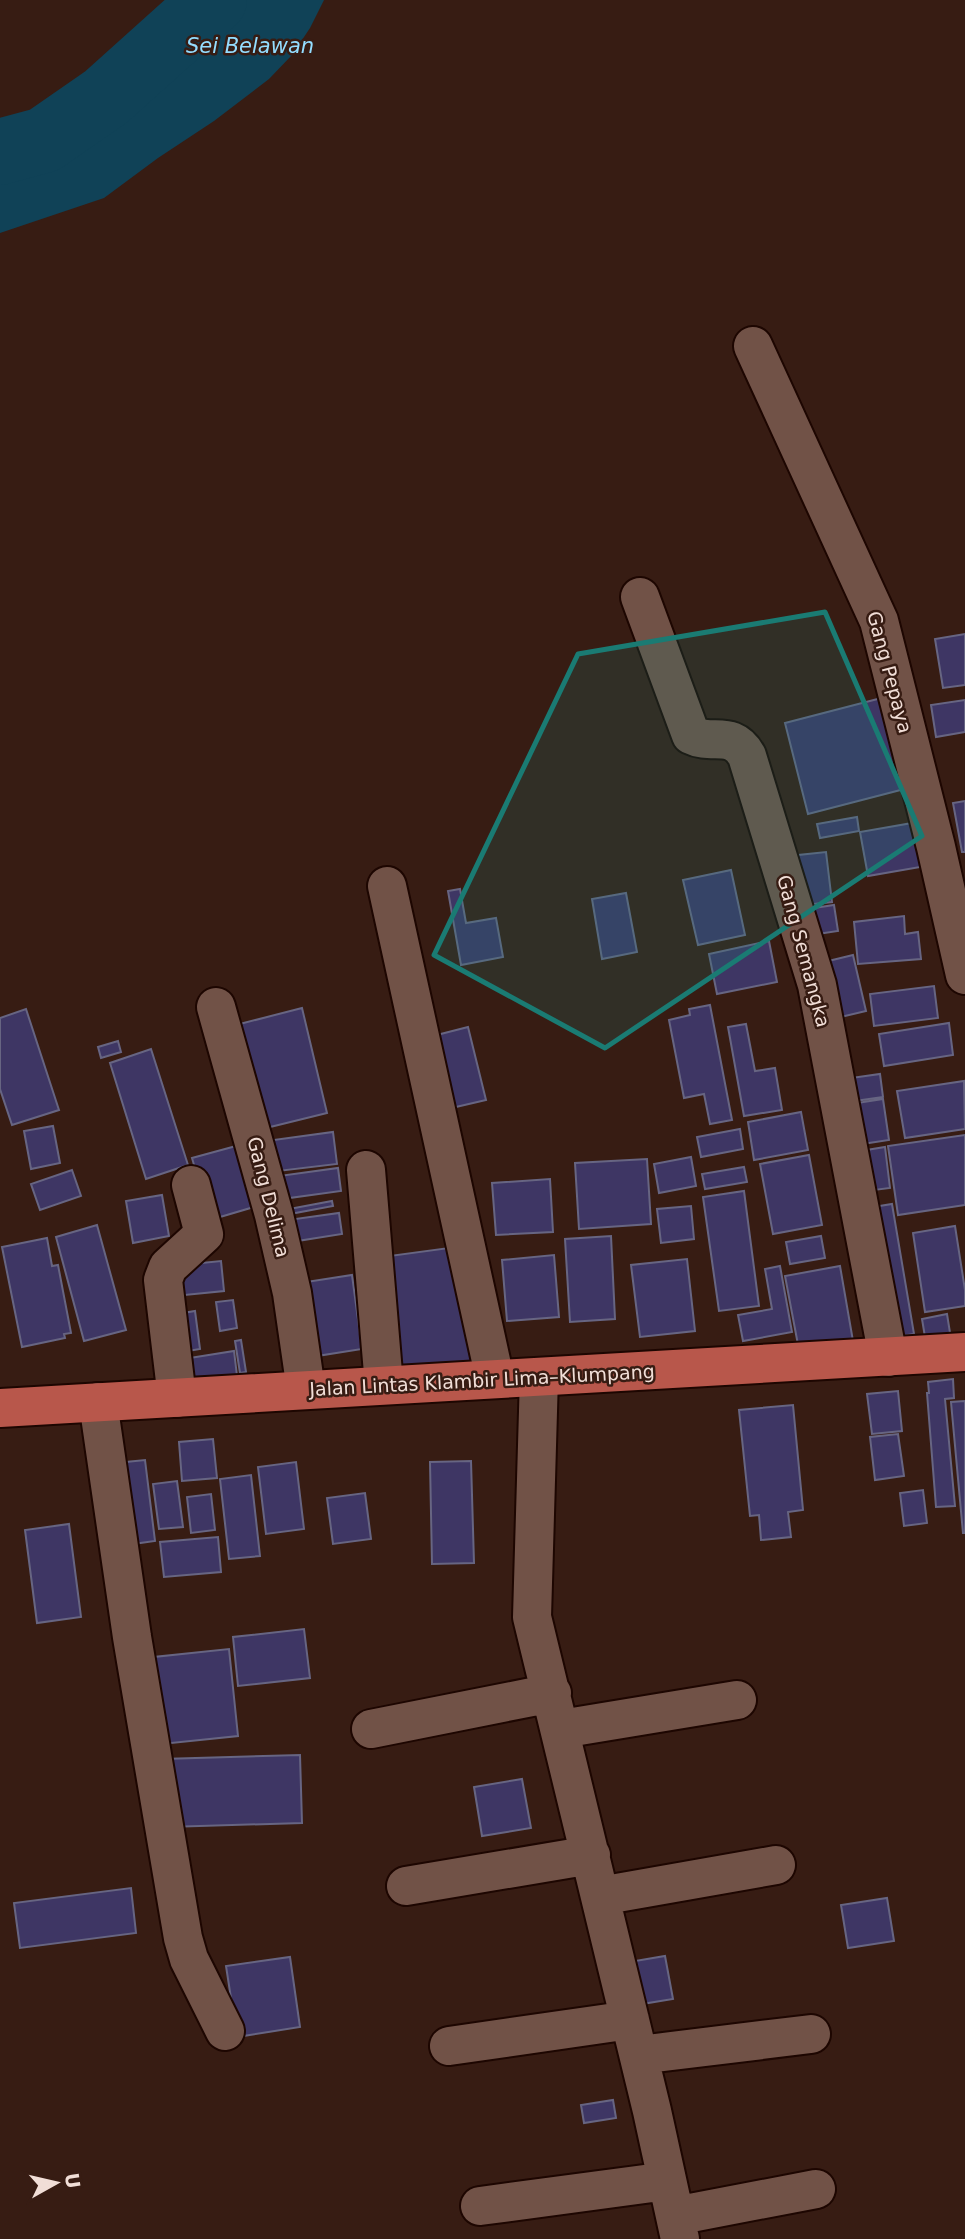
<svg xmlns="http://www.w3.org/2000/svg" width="965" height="2239" font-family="'DejaVu Sans',sans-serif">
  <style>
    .water { fill: #104257 }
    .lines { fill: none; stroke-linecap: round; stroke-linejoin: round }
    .river { stroke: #104257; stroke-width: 66 }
    .building { fill: #3e3664; stroke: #676582; stroke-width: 2 }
    .street-casing { stroke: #1d0601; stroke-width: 42 }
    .primary-casing { stroke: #1d0601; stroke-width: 42 }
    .street { stroke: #715247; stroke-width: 38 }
    .primary { stroke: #b8574b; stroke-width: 38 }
    .marked { fill: #1a7b73; fill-opacity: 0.2; stroke: #1a7b73; stroke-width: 5; stroke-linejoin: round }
    .labels { text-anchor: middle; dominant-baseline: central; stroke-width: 5; stroke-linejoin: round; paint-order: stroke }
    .street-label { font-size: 19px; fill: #f1ded7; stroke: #371c13 }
    .water-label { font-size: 21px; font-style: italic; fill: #94ddff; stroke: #371c13 }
  </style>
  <rect width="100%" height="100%" fill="#371c13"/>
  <!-- water -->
  <path class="water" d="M243,0h81l-14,28 -18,27 -23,24 -55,42 -56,37 -54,40 -104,35v-56c48,-13 103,-41 143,-72 37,-30 68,-70 100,-105z"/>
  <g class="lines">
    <!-- river -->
    <path class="river" d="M0,152l44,-12 62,-43 108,-97"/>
  </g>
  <!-- building -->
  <path class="building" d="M965,634v51l-22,3 -8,-49z
    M893,695l23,91 -108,28 -23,-91z
    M965,700v32l-29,5 -5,-32z
    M965,801v51h-3l-9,-49z
    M857,817l2,14 -39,7 -3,-14z
    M918,822l8,44 -58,10 -8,-44z
    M826,852l6,50 -37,4 -6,-50z
    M731,870l14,65 -47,10 -15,-65z
    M460,889l6,34 30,-5 7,39 -42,8 -13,-74z
    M626,893l11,59 -35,7 -10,-60z
    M834,905l4,26 -34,5 -3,-26z
    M904,916l1,18 13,-2 3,27 -63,5 -4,-42z
    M769,941l8,41 -60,12 -8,-40z
    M853,955l13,56 -38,9 -12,-56z
    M934,986l4,32 -64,8 -4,-32z
    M710,1005l22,115 -22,4 -6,-30 -20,4 -15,-78 21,-5 -1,-6z
    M302,1008l25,105 -69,17 -26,-104z
    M26,1009l33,101 -47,15 -12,-36v-71z
    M949,1023l4,32 -69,11 -5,-32z
    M746,1024l9,47 20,-3 7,42 -38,6 -16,-89z
    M468,1027l18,73 -43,10 -18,-72z
    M118,1041l3,11 -20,6 -3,-11z
    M151,1049l37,116 -42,14 -36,-116z
    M880,1074l3,23 -28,4 -4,-23z
    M964,1081l1,48 -60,9 -8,-47z
    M883,1099l6,41 -40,6 -5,-41z
    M801,1112l7,38 -54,10 -6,-38z
    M53,1126l7,37 -29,6 -7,-38z
    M740,1129l3,20 -42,8 -4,-20z
    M333,1132l4,32 -67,8 -4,-31z
    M965,1135v70l-67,10 -10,-69z
    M247,1143l17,61 -54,16 -18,-62z
    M885,1147l5,41 -31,4 -5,-40z
    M809,1155l13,70 -49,9 -13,-70z
    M691,1157l5,29 -37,7 -5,-29z
    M647,1159l4,65 -72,5 -4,-66z
    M744,1167l3,15 -42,7 -3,-15z
    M338,1168l3,23 -59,8 -3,-23z
    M72,1170l9,26 -41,14 -9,-26z
    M550,1179l3,53 -57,3 -4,-52z
    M744,1191l15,115 -40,5 -16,-114z
    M162,1195l7,41 -36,7 -7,-42z
    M332,1201l1,5 -43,8 -1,-5z
    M892,1204l22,130 -25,4 -22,-130z
    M691,1206l3,33 -33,4 -4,-34z
    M339,1213l3,21 -51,8 -3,-22z
    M97,1225l29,105 -42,11 -28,-104z
    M955,1226l10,64v16l-40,6 -12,-79z
    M611,1236l4,83 -45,3 -5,-83z
    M821,1236l4,22 -35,6 -4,-22z
    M47,1238l5,28 6,-1 13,68 -7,1 1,4 -43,9 -20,-100z
    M456,1247l17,120 -74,10 -17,-120z
    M554,1255l5,62 -52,4 -5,-61z
    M687,1259l8,72 -55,6 -9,-72z
    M221,1261l3,30 -49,5 -3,-30z
    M780,1266l12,66 -49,9 -5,-26 34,-6 -7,-40z
    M840,1266l13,75 -54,9 -14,-74z
    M352,1275l10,74 -45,7 -11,-74z
    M233,1300l4,28 -17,3 -4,-29z
    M195,1311l5,38 -24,4 -5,-38z
    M947,1314l4,25 -25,4 -4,-24z
    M241,1340l5,32 -6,1 -5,-32z
    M234,1351l3,25 -56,9 -4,-25z
    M953,1379l1,19 -9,1 10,107 -19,1 -9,-114h2l-1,-11z
    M898,1391l4,40 -30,3 -5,-40z
    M965,1401v132h-2l-12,-131z
    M793,1405l10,105 -15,2 3,25 -30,3 -2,-25 -9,1 -11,-106z
    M898,1434l6,42 -29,4 -5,-43z
    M213,1439l4,39 -35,3 -3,-39z
    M145,1460l10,81 -29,4 -10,-82z
    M471,1461l3,102 -42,1 -2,-102z
    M296,1462l8,67 -38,5 -8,-67z
    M251,1475l9,81 -31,3 -9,-80z
    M177,1481l6,46 -24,2 -6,-45z
    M923,1490l4,33 -23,3 -4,-33z
    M365,1493l6,46 -38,5 -6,-46z
    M211,1494l4,36 -24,3 -4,-36z
    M69,1524l12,93 -44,6 -12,-93z
    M218,1537l3,35 -57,5 -4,-35z
    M304,1629l6,49 -72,8 -5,-49z
    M229,1649l9,87 -76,8 -8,-87z
    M300,1755l2,68 -134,4 -6,-68z
    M522,1779l9,49 -49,8 -8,-49z
    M131,1888l5,45 -116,15 -6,-45z
    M887,1898l7,43 -46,7 -7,-43z
    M665,1956l8,43 -31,5 -7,-43z
    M290,1957l10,70 -63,10 -11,-71z
    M613,2100l3,18 -32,5 -3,-18z"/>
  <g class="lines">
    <defs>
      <path id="street" d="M753,346l126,275 57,226 29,128
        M640,597l51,138c22,11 41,-6 56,21l70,229 71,372
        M387,886l108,493
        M216,1007l58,208 18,78 14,97
        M366,1170l18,215
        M539,1377l-7,240 120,494 28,128
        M177,1398l-14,-118 5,-13 36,-33 -13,-49
        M98,1402l34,235 51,301 6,21 36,72
        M371,1729l181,-36
        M561,1729l176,-29
        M406,1886l185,-31
        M600,1896l176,-31
        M449,2046l181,-26
        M639,2055l172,-21
        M480,2206l187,-25
        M675,2216l141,-27"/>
      <path id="primary" d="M0,1408l965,-56"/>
    </defs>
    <!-- street casing -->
    <use href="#street" class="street-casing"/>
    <!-- primary casing -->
    <use href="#primary" class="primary-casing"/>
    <!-- street -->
    <use href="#street" class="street"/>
    <!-- primary -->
    <use href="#primary" class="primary"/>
  </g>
  <!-- marked area -->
  <path class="marked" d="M825,612l97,224 -317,212 -171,-93 144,-301z"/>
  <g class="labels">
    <!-- street labels -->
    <g class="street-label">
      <text transform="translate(890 672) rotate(75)">Gang Pepaya</text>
      <text transform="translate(804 951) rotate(75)">Gang Semangka</text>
      <text transform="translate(269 1197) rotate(76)">Gang Delima</text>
      <text transform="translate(482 1380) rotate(-3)">Jalan Lintas Klambir Lima–Klumpang</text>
    </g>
    <!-- water labels -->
    <g class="water-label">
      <text x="250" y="46">Sei Belawan</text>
    </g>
  </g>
  <!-- north arrow -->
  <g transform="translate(56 2183) rotate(82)" stroke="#371c13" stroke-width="5" paint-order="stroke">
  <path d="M0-5L12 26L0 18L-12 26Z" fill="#f1ded7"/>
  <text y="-10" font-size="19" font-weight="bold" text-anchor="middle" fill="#f1ded7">U</text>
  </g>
</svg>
